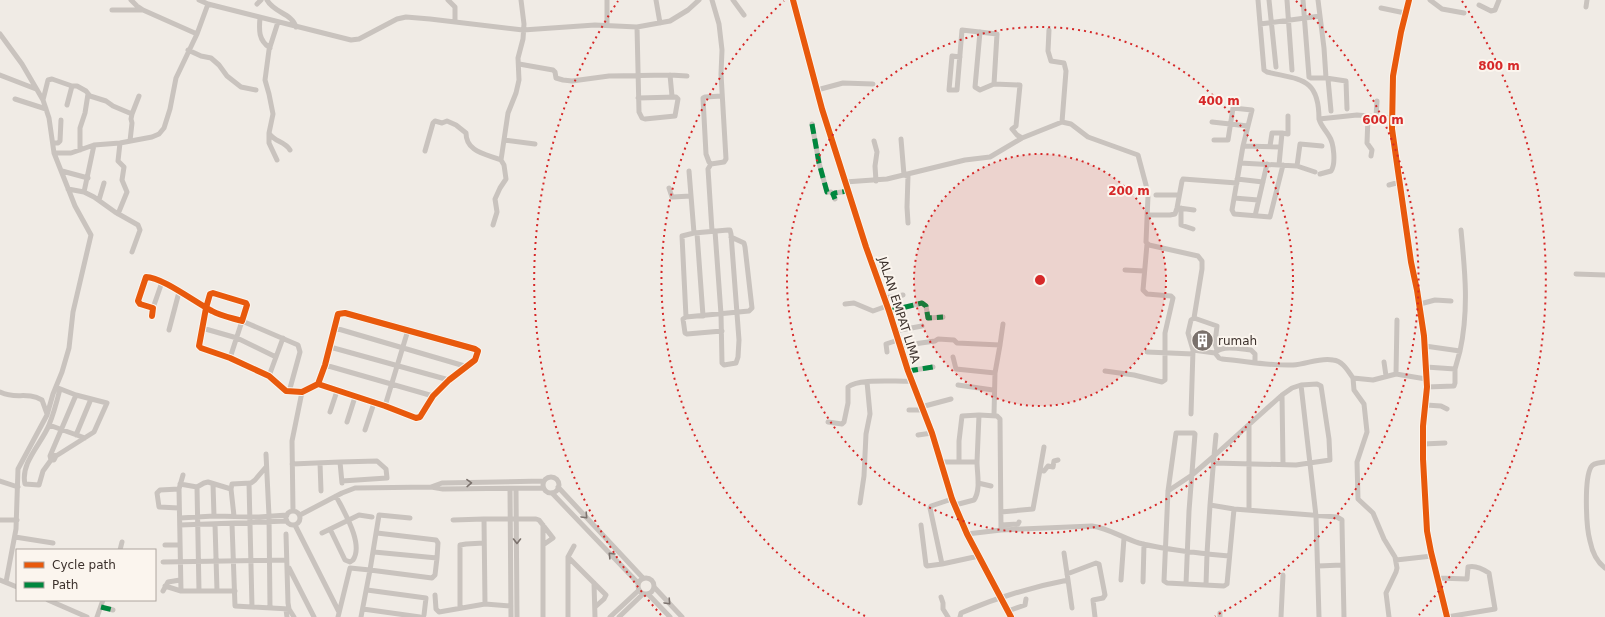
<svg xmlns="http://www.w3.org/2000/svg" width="1605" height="617" font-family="'DejaVu Sans',sans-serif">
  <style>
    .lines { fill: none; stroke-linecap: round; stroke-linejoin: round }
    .minor { stroke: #c9c3be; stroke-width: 5 }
    .quiet { stroke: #00873e; stroke-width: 5; stroke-dasharray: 10 5; stroke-linecap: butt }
    .cycleway-casing { stroke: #fbf5ee; stroke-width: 8 }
    .cycleway { stroke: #e8590c; stroke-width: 6 }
    .oneway { stroke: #7b726d }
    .ring { fill: none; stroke: #d62828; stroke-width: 2; stroke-dasharray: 2 4 }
    .labels { text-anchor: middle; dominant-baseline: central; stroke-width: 4; stroke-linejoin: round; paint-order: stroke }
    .street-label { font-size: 12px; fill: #3b302b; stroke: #fbf5ee }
    .poi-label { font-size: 12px; fill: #3b302b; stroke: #fbf5ee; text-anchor: start }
    .centre { fill: #d62828; stroke: #fbf5ee; stroke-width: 2 }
    .ring-label { font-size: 12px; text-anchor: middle; font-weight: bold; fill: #d62828; stroke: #fbf5ee; stroke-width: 4; stroke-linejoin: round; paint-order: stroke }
  </style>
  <rect width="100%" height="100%" fill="#f0ebe5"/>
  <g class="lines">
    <!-- minor -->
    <path class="minor" d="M131,0l6,6 6,4 54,24
      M267,0c7,13 25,13 29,27
      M448,0l7,7v14
      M607,0v25
      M656,0l4,23
      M733,0l11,15
      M793,0l29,109 44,138 23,64 19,60 24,62 20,66 15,35 44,83
      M1258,0l6,70 3,2c33,8 52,5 52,47
      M1269,0l7,67
      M1287,0l5,70
      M1303,0l6,77 2,1h15
      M1318,0l6,48 2,30 20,3 1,28
      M1409,0l-8,32 -8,44 -1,53 19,133 6,28 7,46 3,51 -4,39v33l4,72 4,21 16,65
      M1430,0l12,9 22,4
      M208,4l143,36 8,-1 38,-20 9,-2 24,2 93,11 72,-5 42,2 33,-6 18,-11 11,-10
      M257,4l4,-4
      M1479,5l12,6 4,-1 4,-10
      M1586,7l1,-7
      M1381,8l24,5
      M112,10h30
      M260,17c-1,13 -2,23 10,31
      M278,22l-9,28 -4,30 4,14 4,20 -4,19c5,9 16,8 21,17
      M1260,24l60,-8
      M637,27l2,85 3,6 3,1 30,-3 3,-17 -2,-2 -38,1
      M1049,30l-1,21 3,10 13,2 2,8 -4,51
      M980,32l-5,55 5,3 14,-6 26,1 -4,41 -4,3 5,6 5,3
      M0,34l22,30 21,36 6,18 5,35 21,53 16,29 -18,77 -4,36 -7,24 -9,22 -6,21 -29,54 -2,60 -10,53
      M188,50l13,6 10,2 8,7 8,11 14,11 15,3
      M960,57l-8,-1 -3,34h8l5,-60 35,4 -3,50
      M519,64l34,6 2,2 1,6 7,2 9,1 37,-5 61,-1 17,1
      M0,75l36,14
      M670,75l2,21
      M1328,79l3,32
      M72,86h5l9,5 4,5 16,5 7,5 19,8 -1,5 1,4 -2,18
      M817,90l26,-7 30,1
      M15,99l31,10
      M43,100l5,-20 4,-1 20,7 -5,19
      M132,114l7,-18
      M1368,117l-1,26 5,7 -1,6
      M1376,117l1,-16
      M1212,122l36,4
      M812,124l7,39 8,29h4l2,2
      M269,133v10l8,17
      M1282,133l6,1v-18
      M901,139l3,36 4,1 -1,31 1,16
      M504,140l31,4
      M1214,140h14l5,-32 19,2 -9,36 -11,64 2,4 36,3 13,-52
      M874,141l3,11 -2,14 1,15
      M53,143h5l2,-2 1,-21
      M1243,146l37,1
      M1270,146l2,-13h10l-3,32
      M80,150v-22l5,-15 3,-19
      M425,151l8,-28 2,-2 7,2 5,-2 9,4 10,8c0,19 20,21 35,27
      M54,153h17l23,-8 26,-2 32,-6 7,-3 5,-6 6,-19 6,-31 21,-44 11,-30 -9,-4
      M1240,163l57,3 3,-22 22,2
      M711,164l-2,-2 -3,-8 -3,-56 2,-1 17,-1
      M1297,166l18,6
      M62,171l26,7
      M689,171l5,62
      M1320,174l11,-3c5,-7 3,-28 -2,-35 -4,-7 -8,-10 -10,-17l38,-4 35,3
      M1237,179l26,3
      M845,182l42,-3 78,-19 25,-3 32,-19 40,-16 9,2 17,13 50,18 8,30 2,11 -2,46 3,3 49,11 4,5v8l-8,49 23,8 -2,17 2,7
      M1389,185l11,-3
      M669,188l3,9 19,-1
      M68,189l16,3 10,5 21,15 23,13 2,5 -8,22
      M84,192l10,-47
      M1156,195h23
      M1234,198l24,2
      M835,199l-2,-5 2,-1 13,-2
      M99,200l5,-17
      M1179,208l15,2
      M1181,208v17l12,4
      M118,214l9,-22 -5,-12 2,-13 -6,-6 2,-18
      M1147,215h23l5,-1 2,-6 5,-27 1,-2 54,4
      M1255,216l12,-52
      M493,225l4,-13 -2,-13 5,-11 6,-9 -2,-14 -3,-5 7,-47 8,-20 3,-13 -1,-22 5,-19 1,-15 -3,-24
      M712,231l-4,-62 3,-5 13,-2 2,-3 -5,-85 1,-24 -3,-26 -7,-24
      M697,233l6,83
      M1125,270l19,1
      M1576,274l29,1
      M885,298l18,-3
      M845,304l9,-1 19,8 14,-5
      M1420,304l15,-4 16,1
      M153,308l9,-26
      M889,311l33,-8 4,3 2,12 15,-1
      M152,316l1,-8 -13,-4 -2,-3 8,-24c16,0 50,26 66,34 9,5 20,7 30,10l5,-16 -1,-2 -33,-10 -3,1 -4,14 -7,38 2,2 29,10 39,18 17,15 16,1 16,-8 7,-19 13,-51 7,-1 130,36 3,2 -3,9 -26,20 -16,16 -13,21 -4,1 -31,-12 -67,-22
      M686,317l-4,-81 12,-3 34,-3h2l1,4 8,106 -1,17 -2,6 -12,2 -2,-2 -1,-49 -6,-83
      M202,328l35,10 39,19
      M335,328l133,39
      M169,330l10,-38
      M722,331l-35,3 -2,-1 -2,-14 3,-2 63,-6 3,-3 -7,-61 -1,-4 -13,-6
      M895,331l27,-5
      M1000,345l3,-21
      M900,346l35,-5 3,-2 16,1 3,3 43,2 -5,28
      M1425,346l35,5c9,-41 5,-80 1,-121
      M330,347l119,33
      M1193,350l-5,-17 3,-13 3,-2
      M887,352l-1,-8 12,-4
      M1147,352l46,2
      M1216,352c7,-7 25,-3 35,-2l4,4v8
      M953,357l3,12 39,4 -1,42
      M230,358l12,-37 56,24 2,7 -11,40
      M1384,362l2,14
      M325,365l108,31
      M1426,367l29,2 5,-18
      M908,371l25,-4
      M1105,371l29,4 28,7 3,-2v-47l8,-35 -2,-2 -24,-2 -4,-4 4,-46
      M1396,374l1,-54
      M269,376l14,-38
      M1353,378l1,12 10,14 3,28 -10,30 1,37 15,14 11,26 11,18 2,11 -1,4 -10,21 3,24
      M958,385l35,5
      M1427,387l27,-1 1,-3v-14
      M0,392c16,8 26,-1 42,8l5,14
      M1282,395l1,69
      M1426,405l15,1 6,3
      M385,406l23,-76
      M921,407l30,-8
      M909,410h14
      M330,412l7,-21
      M1191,414l2,-64 22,3 4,5 3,1c24,2 47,7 71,6 14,-1 28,-8 40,-5 10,1 15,11 20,18l20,2 23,-6 30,5
      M979,415l18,1 3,3 1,111
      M347,422l8,-25
      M828,422l14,2 2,-2 4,-19v-16c10,-9 49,-5 63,-6
      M49,425l36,13
      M365,430l9,-27
      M1176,433h18l1,1 -6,77 -3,73 -19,-1 -3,-2 4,-90z
      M76,435l15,-36
      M918,435l14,-2
      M1423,444l22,-1
      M52,454l4,2 -2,4h-3l-1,-4 26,-61
      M266,454l3,62 1,92
      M56,456l38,-24 13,-29 -31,-8 -18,-7
      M51,460l-8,11 -4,14 -14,-1c-5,-21 17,-41 24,-59 5,-12 8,-24 11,-36
      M941,462h36l2,-47 -17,1 -3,25v21
      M1605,462c-5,1 -11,0 -14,5 -7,12 -5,60 -1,74 2,10 7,21 15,27
      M320,463l1,28
      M1214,463l82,2 34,-5 -1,-21 -8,-53 -4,-2 -16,1
      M292,464l48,-2
      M1040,470l4,-23
      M543 485a8 8 0 1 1 16 0a8 8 0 1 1-16 0Z
      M0,481l18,6
      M342,481l45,-3 -1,-9 -9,-8 -37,1 2,21
      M249,483l3,124
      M978,483l13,3
      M180,484l17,3 7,-4 4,-1 23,7
      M213,484l1,32
      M197,487l2,104
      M431,487l11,-4 102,-2
      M558,487l85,91
      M179,489l-19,1 -3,3 2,14 20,1
      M510,489l1,128
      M516,489l1,128
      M1168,491l24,-16 22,-19 2,-21
      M552,493l86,90
      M952,499l-21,7 -1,2 12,56 37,-8
      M860,503l4,-27 2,-42 4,-20 -3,-32
      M955,505l19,-5c7,-10 3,-27 3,-38
      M1210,505l4,-49 68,-61 10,-7 9,-3 15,131 3,101
      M1249,510v-85
      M286 518a7 7 0 1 1 14 0a7 7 0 1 1-14 0Z
      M293,511l-1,-70 10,-49
      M1001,512l32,-3 7,-39 4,1 4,-5 5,1 1,-6 4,-1
      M300,515l42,-22 13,-5 76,-1 12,2 100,-1
      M234,516l-3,-27 1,-5 19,-1 4,-3 11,-13
      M180,518l34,-2 45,1 28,-2
      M0,520h17
      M453,520l31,-1
      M215,524l2,67
      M232,524l3,82 54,3
      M180,525l107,-4
      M295,525l44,87
      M543,525v20
      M921,525l5,40 1,1 15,-2
      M1001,525l17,-1 1,-2
      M330,529l15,31 5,2 3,-2c11,-16 -9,-48 -17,-64
      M322,533l37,-18 13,2
      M377,533l59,7 2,3 -1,15
      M286,534l2,69 1,6 5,8
      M967,534l34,-4 91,-4c16,2 31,12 47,17 22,6 45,8 68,11l3,-49 24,4 103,8 5,3v4l2,93
      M15,537l38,6
      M165,545h15
      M574,546l-6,11 38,38 -2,4 -9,8
      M120,550l2,-8
      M1396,560l36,-4
      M163,562l123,-2
      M1318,566l24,-1
      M289,568l25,49
      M1067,574l29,-11 3,1 6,31 -2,3 -10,2 2,17
      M638 586a8 8 0 1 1 16 0a8 8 0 1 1-16 0Z
      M1438,578l29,1 1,-12c7,-2 15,2 21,6l6,36 -48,8
      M0,580l17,7
      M1068,580l4,28
      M1121,580l3,-42
      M1143,582l1,-38
      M594,583l1,34
      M1186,584l38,2 3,-2 7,-75
      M1206,585l1,-31 22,2
      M165,586l16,5h54
      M654,587l28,30
      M367,590l59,8 -2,17 -1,2
      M163,591l5,-9 12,-2
      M181,591l-2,-102 4,-14
      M648,594l22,23
      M435,595l1,14 3,3 46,-8 -1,-85h52l3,1 14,18 -10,7v72
      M941,597l2,6v6l5,8
      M48,600l39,17
      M485,604l26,2
      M101,607l12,3
      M460,608v-63l6,-1 18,-1
      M363,609l57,8
      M286,610l1,7
      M1008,611l17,-6 1,-6
      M97,617l6,-17
      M338,617l12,-49 20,2 9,-55 31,3
      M361,617l9,-47 62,8 3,-3 2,-17 -63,-6
      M568,617v-60
      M610,617l29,-27
      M619,617l24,-23
      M960,617l1,-4c35,-15 70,-26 107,-33l-4,-27
      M1220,617v-4
      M1281,617l2,-42"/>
    <!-- quiet -->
    <path class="quiet" d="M812,124l7,39 8,29h4l2,2
      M835,199l-2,-5 2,-1 13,-2
      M889,311l33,-8 4,3 2,12 15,-1
      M908,371l25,-4
      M101,607l12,3"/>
    <defs>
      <path id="cycleway" d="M793,0l29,109 44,138 23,64 19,60 24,62 20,66 15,35 44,83
        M1409,0l-8,32 -8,44 -1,53 19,133 6,28 7,46 3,51 -4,39v33l4,72 4,21 16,65
        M152,316l1,-8 -13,-4 -2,-3 8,-24c16,0 50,26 66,34 9,5 20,7 30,10l5,-16 -1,-2 -33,-10 -3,1 -4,14 -7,38 2,2 29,10 39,18 17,15 16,1 16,-8 7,-19 13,-51 7,-1 130,36 3,2 -3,9 -26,20 -16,16 -13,21 -4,1 -31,-12 -67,-22"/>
    </defs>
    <!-- cycleway casing -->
    <use href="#cycleway" class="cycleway-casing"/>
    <!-- cycleway -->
    <use href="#cycleway" class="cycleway"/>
  </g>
  <!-- one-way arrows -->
  <defs><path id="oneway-chevron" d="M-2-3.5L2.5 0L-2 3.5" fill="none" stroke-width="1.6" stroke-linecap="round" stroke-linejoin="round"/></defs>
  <g class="oneway">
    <use href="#oneway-chevron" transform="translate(469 483) rotate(-1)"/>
    <use href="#oneway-chevron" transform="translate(585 516) rotate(47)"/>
    <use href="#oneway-chevron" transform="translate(517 541) rotate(90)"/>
    <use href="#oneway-chevron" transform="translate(611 555) rotate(-134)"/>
    <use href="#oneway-chevron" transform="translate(668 602) rotate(47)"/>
  </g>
  <!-- distance rings -->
  <circle cx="1040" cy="280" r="126" fill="#d62828" fill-opacity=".12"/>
  <g class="ring">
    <circle cx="1040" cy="280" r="126"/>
    <circle cx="1040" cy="280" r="253"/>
    <path d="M865 616A379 379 0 0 1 784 1M1296 1A379 379 0 0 1 1215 616"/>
    <path d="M661 615A506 506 0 0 1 618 1M1462 1A506 506 0 0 1 1419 615"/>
  </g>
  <!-- icons -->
  <defs>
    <symbol id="building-disc" viewBox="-11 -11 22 22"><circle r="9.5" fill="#7a716c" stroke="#fbf5ee"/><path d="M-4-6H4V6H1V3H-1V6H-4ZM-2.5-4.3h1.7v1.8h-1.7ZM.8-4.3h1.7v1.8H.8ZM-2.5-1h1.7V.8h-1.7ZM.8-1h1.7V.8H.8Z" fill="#fff"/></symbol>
  </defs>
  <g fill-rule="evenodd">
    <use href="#building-disc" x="1190" y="328" width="25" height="25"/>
  </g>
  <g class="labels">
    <!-- street labels -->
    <g class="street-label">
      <text transform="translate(899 310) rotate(72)">JALAN EMPAT LIMA</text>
    </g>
    <!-- poi labels -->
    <g class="poi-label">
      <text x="1218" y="341">rumah</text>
    </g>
  </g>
  <circle cx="1040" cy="280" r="6" class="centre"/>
  <g class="ring-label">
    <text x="1499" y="70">800 m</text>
    <text x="1219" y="105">400 m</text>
    <text x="1383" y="124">600 m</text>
    <text x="1129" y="195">200 m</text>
  </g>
  <!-- legend -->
  <rect x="16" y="549" width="140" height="52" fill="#fbf5ee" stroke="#aea6a0"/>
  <rect x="24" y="562" width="20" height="6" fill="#e8590c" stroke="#aea6a0"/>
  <text x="52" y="569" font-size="12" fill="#3b302b">Cycle path</text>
  <rect x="24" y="582" width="20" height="6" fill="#00873e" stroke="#aea6a0"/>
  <text x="52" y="589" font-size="12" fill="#3b302b">Path</text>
</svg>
